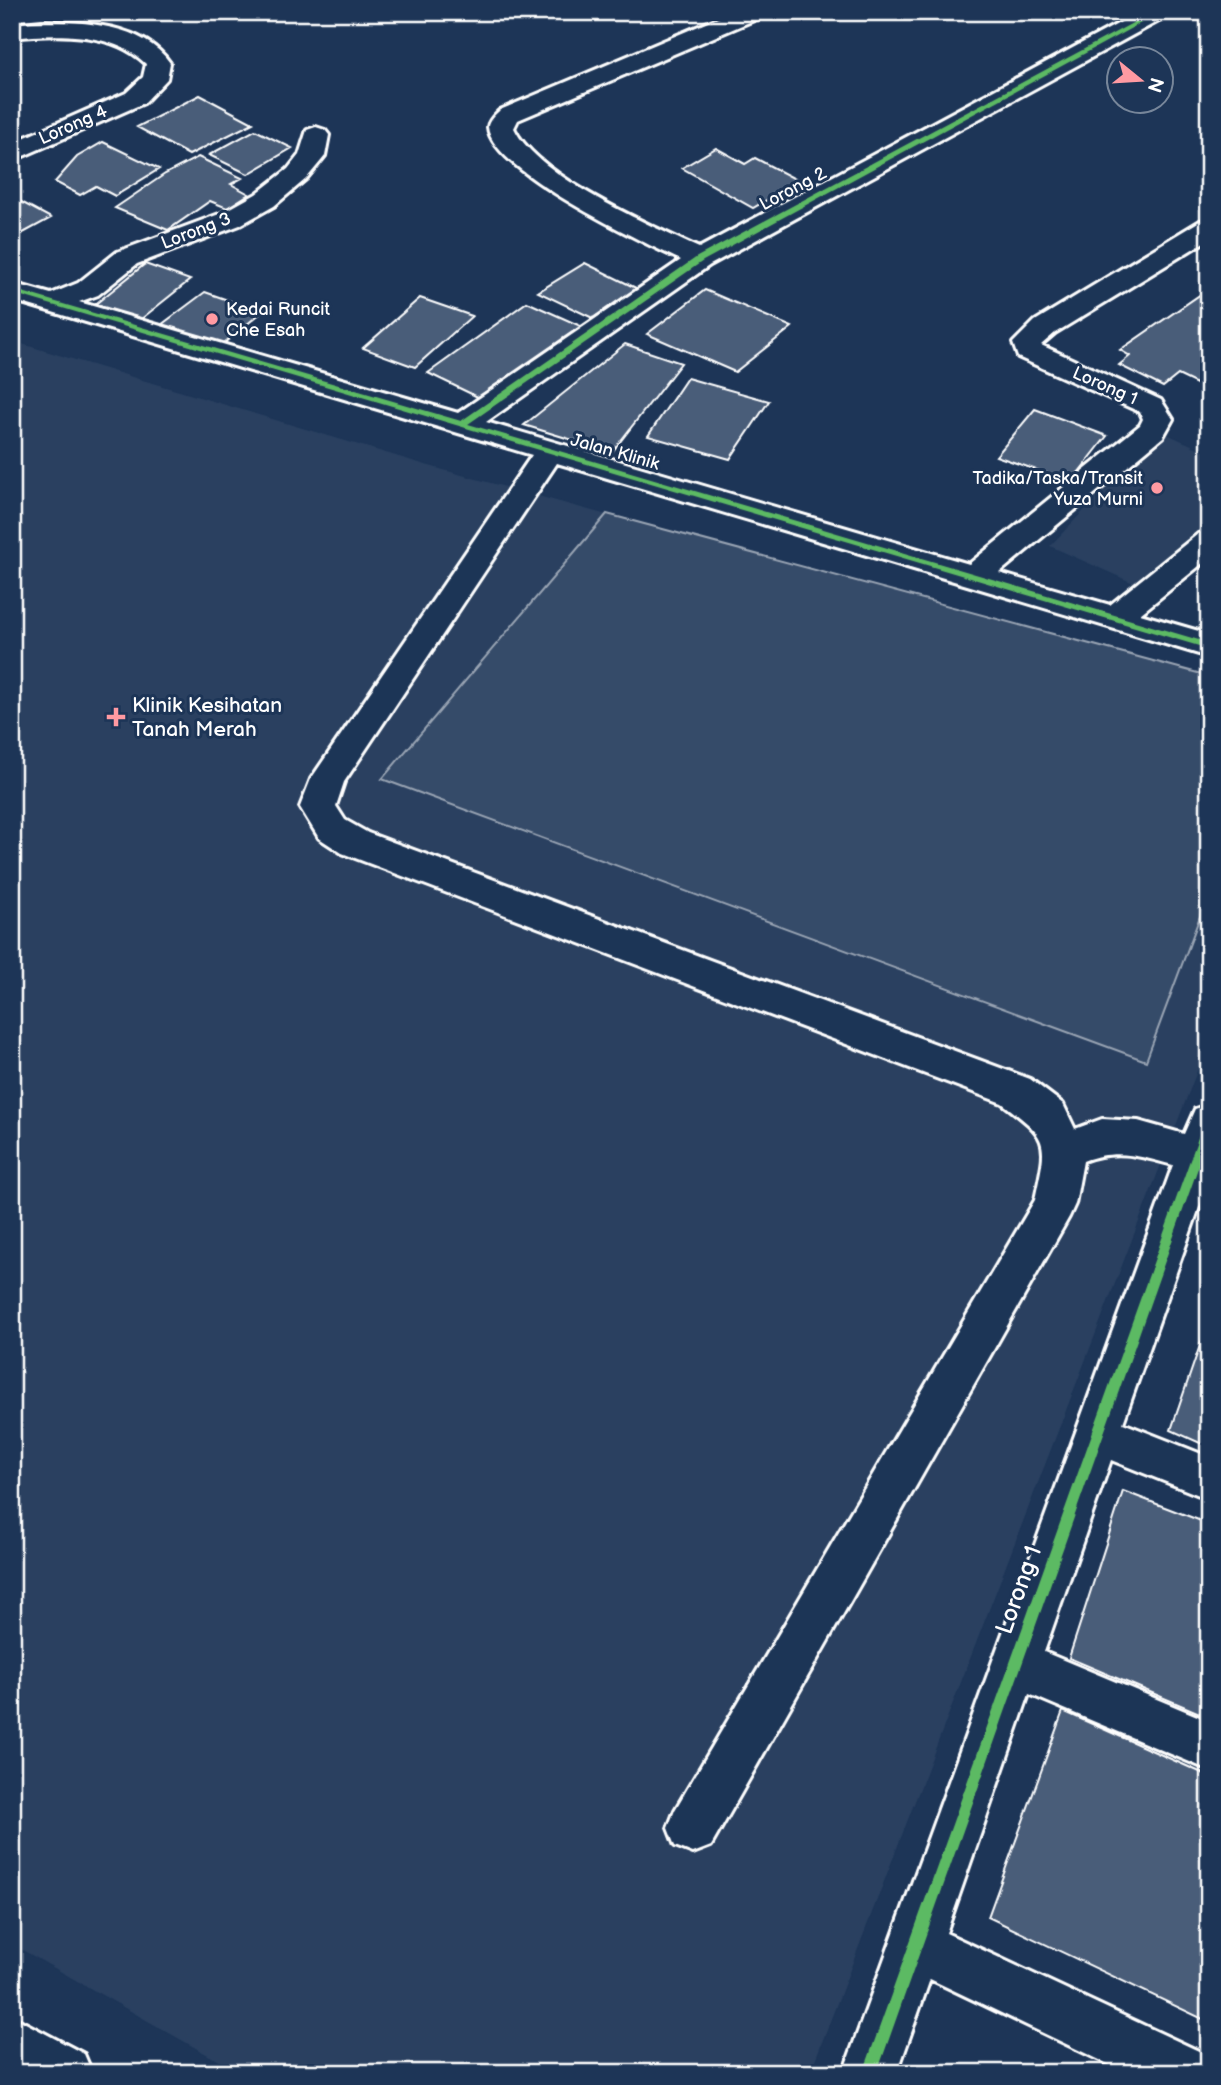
<svg xmlns="http://www.w3.org/2000/svg" width="1221" height="2085" font-family="'Balsamiq Sans',sans-serif">
  <style>
    .built { fill: #2a4161 }
    .green { fill: #364b69; stroke: #9aa5b4; stroke-width: 2 }
    .building { fill: #4a5d79; stroke: #fff; stroke-width: 2 }
    .lines { fill: none; stroke-linecap: round; stroke-linejoin: round }
    .minor-casing { stroke: #fff; stroke-width: 6 }
    .minor { fill: #1d3557; fill-rule: evenodd }
    .cycleway-casing { stroke: #1d3557; stroke-width: 5 }
    .cycleway { fill: #5cba63; fill-rule: evenodd }
    .poi-dot { fill: #ff9aa2; stroke: #1d3557; stroke-width: 2.5 }
    .labels { text-anchor: middle; dominant-baseline: central; stroke-width: 6; stroke-linejoin: round; paint-order: stroke }
    .far-street-label { font-size: 18px; fill: #fff; stroke: #1d3557 }
    .far-poi-label { font-size: 18px; fill: #fff; stroke: #1d3557; text-anchor: start }
    .poi-label { font-size: 21px; fill: #fff; stroke: #1d3557; text-anchor: start }
    .near-street-label { font-size: 24px; fill: #fff; stroke: #1d3557 }
  </style>
  <rect width="100%" height="100%" fill="#1d3557"/>
  <filter id="ink" filterUnits="userSpaceOnUse"><feTurbulence type="fractalNoise" baseFrequency=".0143" numOctaves="2"/><feDisplacementMap in="SourceGraphic" scale="14" xChannelSelector="R" yChannelSelector="G"/><feConvolveMatrix kernelMatrix="1 2 1 2 8 2 1 2 1" color-interpolation-filters="sRGB"/></filter>
  <g filter="url(#ink)">
    <!-- built -->
    <path class="built" d="M12,341l417,125 780,215v359l-399,1033h-570l-228,-129z
      M1160,431l49,22v69l-60,68 -99,-44z"/>
    <!-- green -->
    <path class="green" d="M607,514l602,162v216l-63,169 -764,-282z"/>
    <!-- building -->
    <path class="building" d="M200,95l53,28 -64,32 -52,-28z
      M255,130l37,18 -44,26 -39,-19z
      M103,142l56,27 -44,27 -19,-10 -16,9 -25,-13 22,-25z
      M716,148l29,16 10,-6 44,23 -46,27 -71,-40z
      M198,157l44,21 -11,6 18,10 -22,14 -17,-7 -42,29 -53,-22 50,-34z
      M12,197l39,21 -39,21z
      M585,263l59,29 -43,30 -63,-30z
      M145,264l45,16 -50,40 -47,-14z
      M705,290l87,37 -57,45 -88,-38z
      M205,292l57,20 -43,35 -58,-22z
      M1204,292l5,2v91l-4,3 -27,-13 -15,12 -44,-22 11,-9 -10,-6z
      M420,298l52,18 -57,51 -52,-19z
      M527,302l58,26 -99,73 -58,-28z
      M625,344l56,19 -69,89 -88,-27z
      M687,378l82,23 -39,58 -82,-23z
      M1035,409l72,27 -36,46 -75,-26z
      M1209,1319v128l-38,-17z
      M1123,1491l86,33v193l-140,-59z
      M1063,1711l146,65v246l-221,-105z"/>
    <g class="lines">
      <defs>
        <path id="minor" d="M732,12h33l-4,5 -243,103 -4,8c23,49 136,97 185,120l441,-236h30l-4,5 -456,248 -224,157 483,142 171,-139 3,-6 -3,-7 -122,-55 -5,-14 22,-22 165,-100 9,-2v20l-154,94 -14,12 120,55 12,19 -10,18 -164,136 111,32 88,-71 11,-3v27l-69,56 69,20v23l-652,-194 -213,319 -8,24 9,14 23,13 662,246 33,25 12,25 27,-10 36,2 46,13 11,-25 14,-5v75l-86,244 86,34v42l-98,-39 -67,192 165,69v49l-180,-76 -83,239 259,121 4,19h-82l-197,-94 -33,94h-54l330,-908c-33,-9 -57,-17 -90,-4l-8,43 -6,13 -358,629 -18,7 -18,-7 -7,-18 7,-18 360,-610c12,-59 17,-59 -33,-97l-660,-250 -23,-15 -19,-31 11,-28 221,-324 -520,-155v-17l39,11 27,-11 39,-31 105,-39 34,-19 32,-25 11,-14 8,-25 9,-3 9,3 4,5 -4,21 -4,5 -15,18 -32,27 -34,19 -103,39 -39,31 -19,7 379,111 223,-153c-38,-18 -190,-89 -193,-133 0,-6 8,-13 12,-17z
          M42,21c43,1 101,3 128,42l-3,16 -23,24 -132,58v-18l114,-50 17,-16 3,-13c-33,-33 -91,-31 -134,-26v-14z
          M12,2016l72,38 8,19 -80,-1z"/>
      </defs>
      <!-- minor casing -->
      <use href="#minor" class="minor-casing"/>
      <!-- minor -->
      <use href="#minor" class="minor"/>
      <defs>
        <path id="cycleway" d="M1153,12h8l-458,249 -235,163 741,219v6l-1197,-356v-4l449,132 236,-164z
          M1209,1117v20l-332,936h-14l341,-952 1,-3z"/>
      </defs>
      <!-- cycleway casing -->
      <use href="#cycleway" class="cycleway-casing"/>
      <!-- cycleway -->
      <use href="#cycleway" class="cycleway"/>
    </g>
  </g>
  <!-- markers -->
  <g class="poi-dot">
    <circle cx="212" cy="319" r="7"/>
    <circle cx="1157" cy="488" r="7"/>
    <path d="M112.5 706.5h7v7h7v7h-7v7h-7v-7h-7v-7h7z"/>
  </g>
  <g class="labels">
    <!-- far-street labels -->
    <g class="far-street-label">
      <text transform="translate(73 125) rotate(-24)">Lorong 4</text>
      <text transform="translate(793 189) rotate(-28)">Lorong 2</text>
      <text transform="translate(196 231) rotate(-21)">Lorong 3</text>
      <text transform="translate(1105 386) rotate(24)">Lorong 1</text>
      <text transform="translate(615 452) rotate(16)">Jalan Klinik</text>
    </g>
    <!-- far-poi labels -->
    <g class="far-poi-label">
      <text x="226" y="309">Kedai Runcit<tspan x="226" dy="21">Che Esah</tspan></text>
      <text x="1143" y="478" text-anchor="end">Tadika/Taska/Transit<tspan x="1143" dy="21">Yuza Murni</tspan></text>
    </g>
    <!-- poi labels -->
    <g class="poi-label">
      <text x="132" y="705">Klinik Kesihatan<tspan x="132" dy="24">Tanah Merah</tspan></text>
    </g>
    <!-- near-street labels -->
    <g class="near-street-label">
      <text transform="translate(1019 1590) rotate(-70)">Lorong 1</text>
    </g>
  </g>
  <!-- margin -->
  <rect width="1221" height="2085" fill="none" stroke="#1d3557" stroke-width="42"/>
  <rect x="21" y="21" width="1179" height="2043" fill="none" stroke="#fff" stroke-width="2.5" filter="url(#ink)"/>
  <!-- north arrow -->
  <g transform="translate(1140 80) rotate(108)"><circle r="33" fill="#1d3557" stroke="#77869a" stroke-width="2"/>
  <path d="M0-5L12 26L0 18L-12 26Z" fill="#ff9aa2"/>
  <text y="-10" font-size="19" font-weight="bold" text-anchor="middle" fill="#ffffff">N</text>
  </g>
</svg>
